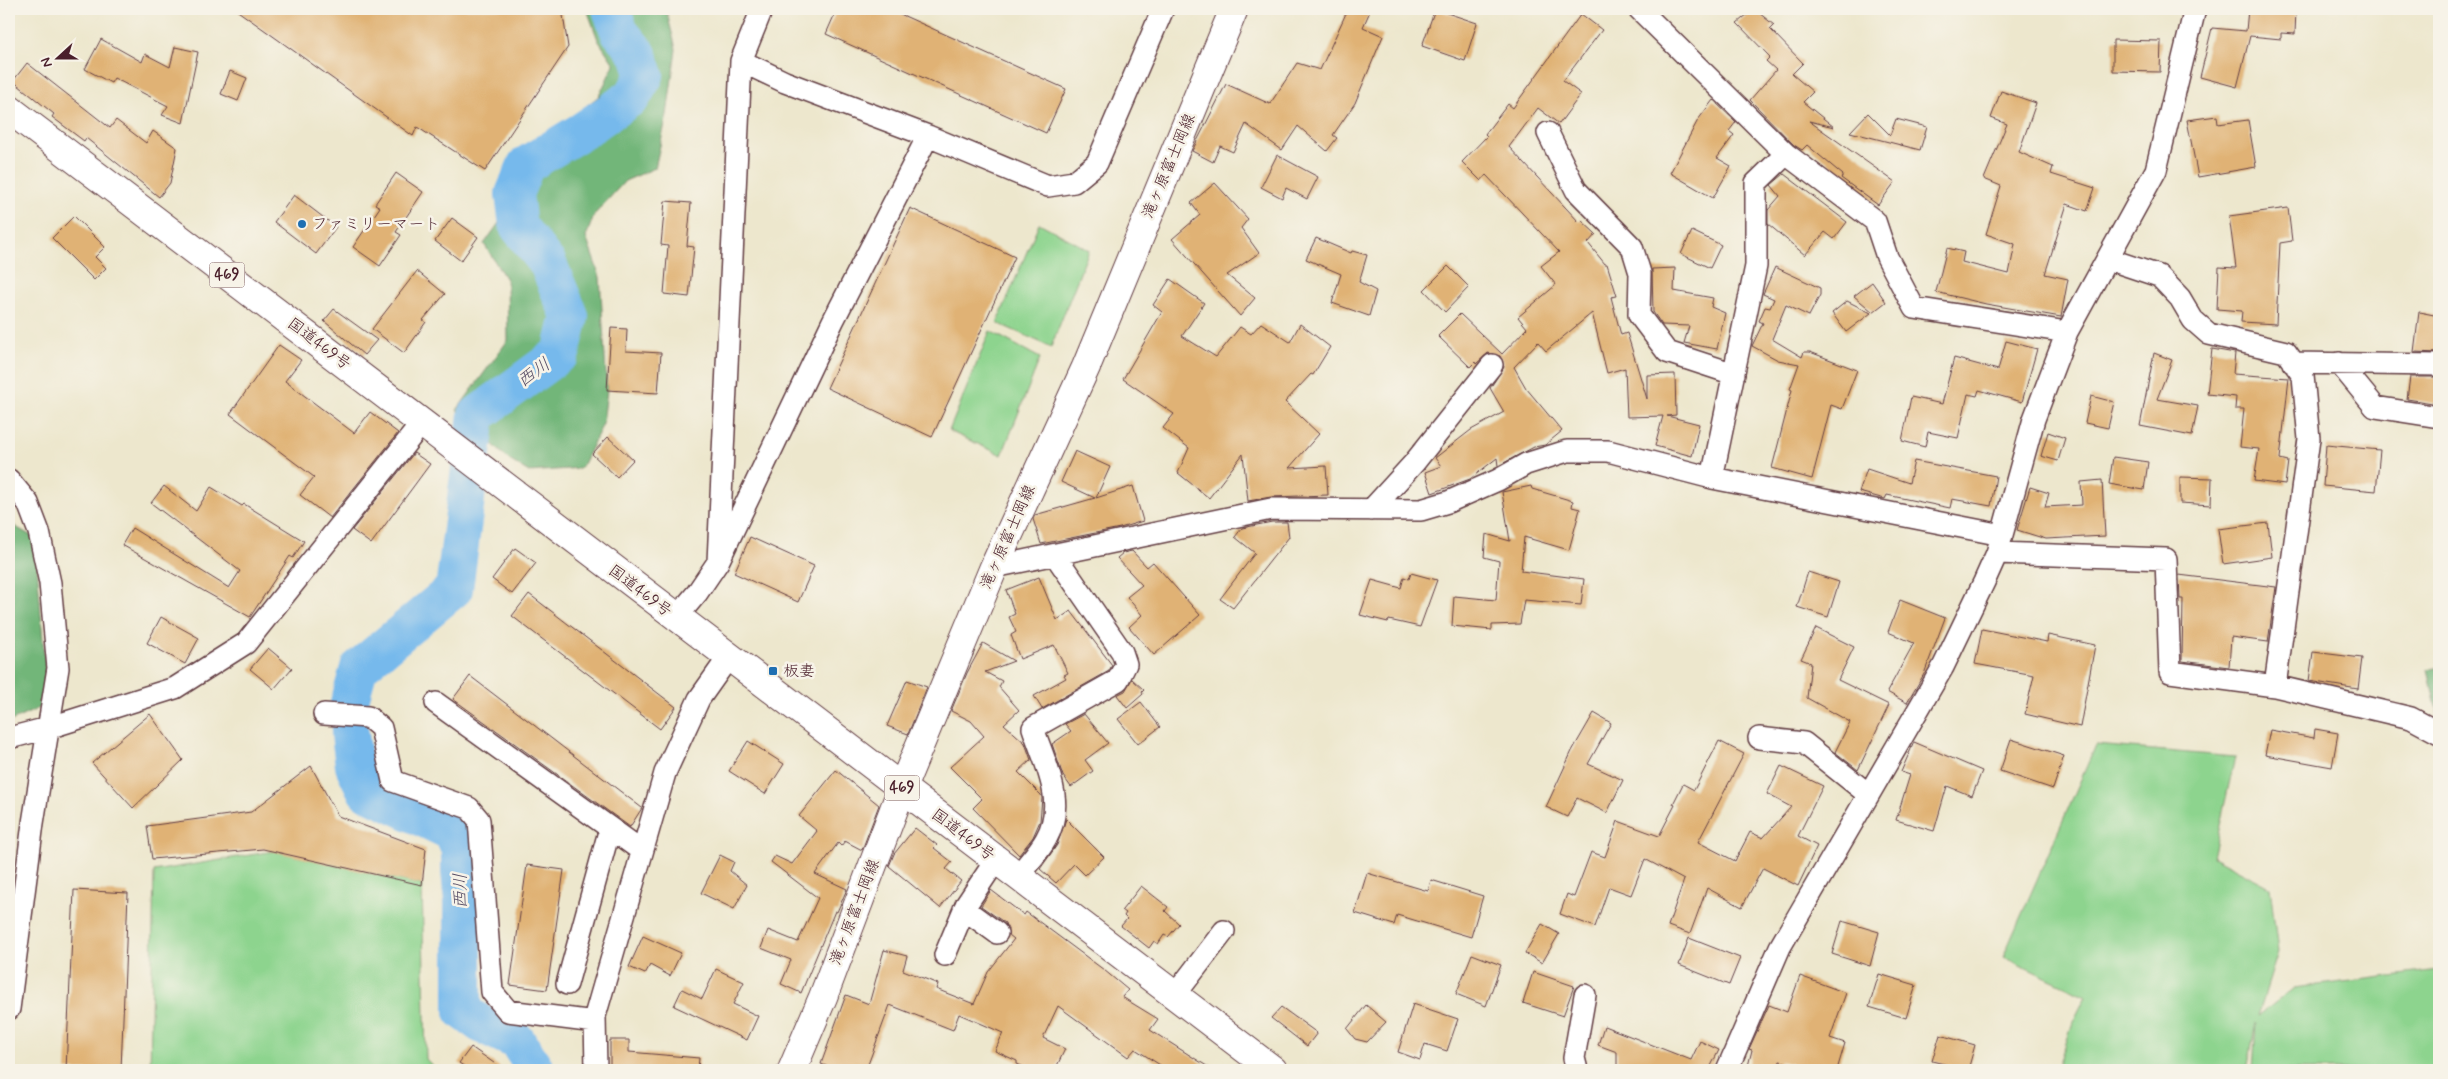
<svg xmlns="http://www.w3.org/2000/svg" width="2448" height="1079" font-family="Mynerve,'Klee One',sans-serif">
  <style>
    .green { fill: #8dd48e; stroke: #6c7a5c }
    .forest { fill: #72b679; stroke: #5e6a52 }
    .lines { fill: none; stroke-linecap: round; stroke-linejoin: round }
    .river { stroke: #76b9ec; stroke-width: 38 }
    .building { fill: #e0b275 }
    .minor-casing { stroke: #623d43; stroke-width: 24 }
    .major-casing { stroke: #623d43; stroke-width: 30 }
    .highway-casing { stroke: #623d43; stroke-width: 30 }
    .minor { stroke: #fff; stroke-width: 21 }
    .major { stroke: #fff; stroke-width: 28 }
    .highway { stroke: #fff; stroke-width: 28 }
    .poi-dot { fill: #1f6fb2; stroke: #f7f3e8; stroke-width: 2 }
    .labels { text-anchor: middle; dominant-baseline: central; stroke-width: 5; stroke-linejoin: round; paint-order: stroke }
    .shield { fill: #f7f3e8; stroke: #7e5f64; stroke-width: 1 }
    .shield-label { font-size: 15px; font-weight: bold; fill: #4a1f2b }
    .street-label { font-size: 16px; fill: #4a1f2b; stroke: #f7f3e8 }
    .poi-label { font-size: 16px; fill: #4a1f2b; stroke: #f7f3e8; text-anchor: start }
    .water-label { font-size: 18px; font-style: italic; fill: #574d65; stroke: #f7f3e8 }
  </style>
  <rect width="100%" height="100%" fill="#f7f3e8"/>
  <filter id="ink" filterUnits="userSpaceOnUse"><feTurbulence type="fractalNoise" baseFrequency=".02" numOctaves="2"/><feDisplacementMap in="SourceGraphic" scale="10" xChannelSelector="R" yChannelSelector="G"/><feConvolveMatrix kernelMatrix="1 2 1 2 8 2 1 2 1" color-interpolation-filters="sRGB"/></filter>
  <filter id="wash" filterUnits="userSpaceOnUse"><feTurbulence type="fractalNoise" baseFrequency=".0096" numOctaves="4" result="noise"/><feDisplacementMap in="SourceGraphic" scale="20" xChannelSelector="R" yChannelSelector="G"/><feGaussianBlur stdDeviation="1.12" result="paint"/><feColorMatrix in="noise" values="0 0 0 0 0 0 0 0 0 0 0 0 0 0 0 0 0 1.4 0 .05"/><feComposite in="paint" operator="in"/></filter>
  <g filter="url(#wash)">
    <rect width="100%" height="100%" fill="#ede7cd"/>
    <!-- green -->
    <path class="green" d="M1039,223l50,27 -38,97 -54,-24z
      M990,331l50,27 -38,97 -53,-24z
      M2096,745l139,12 -22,100 57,30 8,65 -20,64 36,-28 145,-18v100h-186l3,-47 -9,47h-190l16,-48 13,-26 -83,-39z
      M274,851l148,34 4,174 10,11h-286l4,-199z"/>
    <!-- forest -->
    <path class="forest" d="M587,9h79l10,40 -9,66 -12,53 -30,13 -31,34 -8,22 14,40 7,113 -4,34 -22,44 -52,4 -20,-12 -52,-50 51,-70 -1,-59 -23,-37 92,-130 23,-18 15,-32 -16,-24z
      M9,523l26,15 13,166 -39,18z
      M2439,666v56l-11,-53z"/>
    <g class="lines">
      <!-- river -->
      <path class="river" d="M349,704l10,-36 95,-79 23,-174 84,-62 9,-37 -22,-52 -30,-38 -4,-32 12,-29 56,-34 50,-34 13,-22 -7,-21 -19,-23 -8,-22
        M350,734l4,32 12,25 86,41 8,17v23l3,29v110l18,13 36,17 19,29"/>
    </g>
    <g id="blocks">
      <!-- building -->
      <path class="building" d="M235,9h327l6,38 -83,124 -68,-44 -4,9z
        M837,9h52l177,80 -20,44 -220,-99z
        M1348,9h23l-8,18 20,9 -28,67 -22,32 4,3 -10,13 -29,-25 -16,24 -36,-26 -13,28 -13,-6 -7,16 -21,-11 34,-67 44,20 27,-41 23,7z
        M1435,9l42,14 -12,38 -43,-15z
        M1754,9l20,16 -4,4 33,34 -11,11 21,18 -10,10 31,25 -25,-6 86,61 -17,23 -37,-27 2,-3 -36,-30 -5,5 -8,-5 -44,-45 26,-30 -10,-9 4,-4 -33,-34z
        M2248,9h48l-1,25 -14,-1v6l-31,-3 -13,51 -37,-10 12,-49 34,3z
        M1581,14l21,16 -39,51 18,13 -22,30 -21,-16 -29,39 70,75 2,-2 15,14 -8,9 17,21h2l10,32 -6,1 10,38 6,-2 20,66v-24l28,-1 1,41 -9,1 32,8 -7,32 -37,-10 8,-30 -36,1 -2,-49 -18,5 -15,-60 -46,38 -8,-9 -24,25 12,21 36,43 -17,14 -11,2 -36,19 -1,-8 -27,21 -38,14 -7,-21 16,-6 -6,-8 36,-28 33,-18 -14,-24 14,-21 -4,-11 -12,-3 -12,11 -1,-2 -5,5 -32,-31 22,-22 42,40 25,-26 -9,-11 38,-32 -15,-19 18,-14 -73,-77 -5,6 -19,-19 25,-26 -2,-2 23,-30 5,4z
        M101,39l41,23 3,-8 25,13 5,-20 23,5 -15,71 -21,-8 6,-9 -54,-28 -3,5 -26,-14z
        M2113,40l48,1 -1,31 -47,-1z
        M27,63l83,65 6,-8 30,23 7,-12 24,17 -7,35 -11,14 -73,-59 -2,3 -32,-24 2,-3 -41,-33z
        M230,71l17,7 -9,23 -17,-7z
        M2001,91l35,12 -17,49 34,15 -2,7 44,14 -8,23 -20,-7 -22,70 23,5 -7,38 -75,-13 -50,-12 11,-44 17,4 -2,10 47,12 6,-30 -29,-10 15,-48 -17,-7 23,-55 -16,-6z
        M1713,100l23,22 -7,9 5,4 -17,23 14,8 -18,32 -43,-25 28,-53z
        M1868,113l22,22 6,-16 31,8 -7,23 -70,-18z
        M2217,116l1,8 30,-4 8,47 -58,10 -11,-57z
        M1277,155l41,22 -11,22 -21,-11 -4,10 -21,-11z
        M396,173l27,19 -27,40 5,3 -21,31 -27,-19 27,-40 -5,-3z
        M1784,174l63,48 -13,17 -9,-7 -20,23 -37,-31v-14l12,-14 -9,-11z
        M1215,183l33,36 -7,9 18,25 -32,22 28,23 -15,18 -68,-77 28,-24 -9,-12z
        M294,195l42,32 -20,27 -42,-32z
        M665,201l26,2 -4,43 7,1 -5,50 -25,-3 4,-48 -7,-1z
        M910,208l105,49 -83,180 -105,-49z
        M2288,208l4,33 -12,2 -4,81 -35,-2 1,-11 -25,-2 2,-42 17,1 -7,-52z
        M74,216l31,31 -10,10 11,11 -12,12 -42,-42z
        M452,218l26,19 -17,24 -26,-20z
        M1692,231l29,14 -11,23 -29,-14z
        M1316,238l35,15 1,-2 15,4 -8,27 17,9 -7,25 -37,-13 9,-29 -35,-15z
        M1448,266l21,21 -24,25 -21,-22z
        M1775,267l45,21v7l-11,21 -23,-11 -14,34 30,18 2,-5h6l47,18 -15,39 -11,-4 -19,74 -40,-11 20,-78 -2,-1 9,-25 -21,-4 -26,-14 11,-23 -4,-2 6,-14 5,1 4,-9 -11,-5z
        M1675,268l-1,23 39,7 -2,9 14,6 -8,36 -33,-6 5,-17 -27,-1 -9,-13 -1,-43z
        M417,271l28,23 -22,26 3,2 -22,31 -32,-24z
        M1170,279l34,24 -22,33 34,21 24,-30 11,7 10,-11 29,19 10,-18 30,23 -17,28 -2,-1 -26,28 34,32 -30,34 37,-2 2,29 -57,2 -23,4 -5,-47 -34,44 -31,-25 11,-25 -26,-20 11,-14 -51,-35 39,-67 -9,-7z
        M1872,282l14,20 -13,10 -19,-16z
        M1847,301l24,12 -25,19 -14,-19z
        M334,309l43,31 -13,15 -40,-34z
        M2419,312l20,4v37l-25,-1z
        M611,328l16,1 -1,22 35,2 -3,40 -51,-3z
        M2006,341l31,8 -15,53 -43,-12 -2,6 -9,-2 -10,44 -30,-6 -3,15 -23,-6 9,-44 31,7 12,-46 44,12z
        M279,345l22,15 -16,21 69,52 16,-21 28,21 -68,85 -30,-23 14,-18 -84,-63z
        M2212,349l23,4 -2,21 56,4 -9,81 8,2 -3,24 -31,-4 5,-32 -19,-2 4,-38h-9l1,-12 -29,-3z
        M2154,353l18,7 -15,39 41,7 -6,30 -52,-10z
        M2410,377h29v27l-32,-5z
        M2091,396l23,6 -6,26 -23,-5z
        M2048,432l17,6 -7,23 -17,-5z
        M608,437l25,23 -16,17 -25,-23z
        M2326,445l54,5 -4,41 -53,-5z
        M1075,451l35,16 -14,31 37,-12 10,35 -23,7 -79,16 -8,-25 2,-4 60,-17 -34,-16z
        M414,453l16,11 -59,80 -19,-14z
        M2113,457l35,5 -4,28 -35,-6z
        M1914,461l82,15 -5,30 -39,-7 -2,9 -63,-13 -2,4 -26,-7 8,-23 42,14z
        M2180,477l32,1 -1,27 -31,-2z
        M2102,480l3,56 -59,3 -29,-9 13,-43 19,6 -4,14 37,-2 -1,-23z
        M164,486l32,25 15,-24 31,19 2,-2 60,37 -11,17 -3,-2 -40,61 -128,-72 10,-17 97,60 11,-17 -89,-68z
        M1531,486l1,3 41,12 -1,6 8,2 -11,41 -45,-13 -3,34 63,8 -3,26 -57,-5 -4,24 -28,1v5l-40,-4 2,-30 42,4 3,-39 -15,-4 2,-23 24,7 -8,-49z
        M1272,522h15l2,15 -56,71 -13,-9 35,-46 -20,-16 7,-9z
        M2268,523l4,34 -49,7 -5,-35z
        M750,537l64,29 -16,36 -64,-29z
        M515,548l21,15 -24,31 -20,-15z
        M1132,551l15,16 6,-5 47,53 -46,40 -25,-28 13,-12 -15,-18 15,-12 -25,-27 6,-5z
        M1808,572l31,10 -11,35 -31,-10z
        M1411,573l26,7 -17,47 -31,-7 -1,2 -28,-7 12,-35 29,8 3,-11 5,2z
        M2179,575l97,12 -8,55 -37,-5 -2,30 -47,-6 1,-62h-3z
        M1039,577l18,43 14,-9 41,54 -3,6 -67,38 -8,-13 32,-18 -2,-3 4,-2 -14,-28 -34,14 -9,-24 5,-3 -7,-15 6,-3 -9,-24z
        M529,594l147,113 -16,22 -148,-113z
        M1900,600l45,18 -21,56 -17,29 -20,-11 27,-49 -26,-11z
        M161,617l38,21 -14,26 -38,-21z
        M1816,628l38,19 -16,33 51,25 -31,65 -23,-18 15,-30 -43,-24 4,-35 -10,-4z
        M1982,629l65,13 1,-7 47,10 -15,82 -55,-13 9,-39 -59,-11z
        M983,643l31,18 -29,11 17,9 -3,6 20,23 -15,14 21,19 6,17 -13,12 23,23 1,3 -2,23 -7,16 -14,18 -46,-47 9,-9 -32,-32 34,-31 -13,-15 -20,-10 16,-38z
        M268,648l24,20 -18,21 -24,-20z
        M2313,652l49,6 -4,31 -49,-8z
        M470,676l172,132 -12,19 -177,-128z
        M1132,679l12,11 -2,2 1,2 -16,14 -10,-13 8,-4z
        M907,680l20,7 -19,47 -21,-8z
        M1141,702l19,25 -22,17 -20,-25z
        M1594,713l17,10 -23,41 35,16 -16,33 -30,-15 -10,19 -21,-10 26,-56z
        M150,714l33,46 -50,48 -41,-45z
        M1084,714l24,29 -23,17 8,11 -22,16 -8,-11 -11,-32 19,-13 -6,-7z
        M2315,729l23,4 -6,34 -67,-12 5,-25 44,8z
        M2011,739l53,17 -11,33 -53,-18z
        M748,741l36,23 -19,30 -36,-23z
        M1719,741l25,13 -46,88 37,19 15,-29 13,6 28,-31 -24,-13 14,-28 42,20 -25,50 19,10 -19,40 -35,-18 -21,39 -35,-19 -17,46 -22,-8 16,-46 -39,-21 -14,36 -22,-8 -14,40 -35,-13 7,-20 7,3 17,-45 14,5 13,-36 41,15 16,-31 -2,-1 10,-20 11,6z
        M1914,742l68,29 -10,25 -25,-10 -13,45 -38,-11 14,-45 -9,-3z
        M311,766l27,50 88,33 -4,36 -159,-36 -111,10 -5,-33 104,-14z
        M836,770l43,35 -17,45 -17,-9 -4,5 -3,-3 -23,31 32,15 -10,23 -2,-1 -34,82 -20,-9 10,-24 -30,-12 7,-18 30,12 20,-44 -47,-36 4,-6 17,8 25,-33 -18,-15z
        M1066,819l38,38 -19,18 -11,-11 -18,19 -16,-14 17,-24z
        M915,828l22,17 -3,3 18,14 -6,7 15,12 -21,27 -51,-42 5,-12z
        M720,855l14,7 -4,9 17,14 -13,24 -33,-16z
        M527,865l37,5 -17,120 -37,-5z
        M1367,873l61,18 3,-11 52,16 -12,41 -74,-22 -3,10 -39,-12z
        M1141,886l27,21 -3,4 14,13 -11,13 -4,-2 -6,9 -4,-3 -5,7 -28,-22 6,-7 -3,-3 2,-3 -4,-3z
        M74,890l54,3 -7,177h-55z
        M991,890l33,25 2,-3 78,58 24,20 -6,7 36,22 -8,11 63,40h-45l-33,-21 -7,8 -70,-51 -15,32 22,11 -10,21h-24l-14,-6v-3l-22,-10 8,-18 -44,-19 -6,16 -63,-25 -24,65h-30l-15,-6 25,-69 23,9 15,-54 23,6 -4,14 35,14 -2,5 38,15 14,-32 26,-33 -5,-4 -4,-12 -24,-17z
        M1842,921l37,11 -9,34 -38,-12z
        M1542,924l17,10 -17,29 -17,-10z
        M643,936l38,17 -11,23 -20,-11 -5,9 -16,-7z
        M1689,938l51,20 -11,27 -50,-20z
        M1472,954l29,11 -15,41 -30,-12z
        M716,969l28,13 -11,22 25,12 -11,24 -73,-34 8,-17 20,10z
        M1533,972l41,14 -11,30 -40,-13z
        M1879,974l37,11 -10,33 -37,-11z
        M1800,976l46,17 -16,45 15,5 -8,27h-21l-36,-9 -2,9h-31l5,-20 -3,-1 20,-44 18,7z
        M1413,1004l45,15 -11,32 -22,-7 -5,16 -22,-8z
        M1366,1005l20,17 -19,20 -12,-3 -8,-10z
        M1281,1007l36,26 -10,13 -36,-28z
        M1604,1026l87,34 9,-19 19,9 -9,18 3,2h-96v-18l-19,-7z
        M1940,1035l35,10 -7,25 -36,-9z
        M610,1040h19v12l70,6 -1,12h-88z
        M471,1047l33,23h-34l-11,-7z"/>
    </g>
  </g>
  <g filter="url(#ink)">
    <use href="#blocks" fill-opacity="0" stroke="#623d43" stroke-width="1"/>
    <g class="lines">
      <defs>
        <path id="minor" d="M1639,9l147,145 89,67 12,36 27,51 153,24
          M741,61l44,21 143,54 120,50 26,-4 23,-19 66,-154
          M1548,133l28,57 56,57 8,26 -1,42 28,37 67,22
          M2108,259l51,17 21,22 13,22 16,14 77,18 17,24 6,63 -34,247
          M2293,363l146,2
          M2339,363l36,44 64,10
          M1712,478l44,-212v-83l30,-29
          M9,480l19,23 11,29 11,51 8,85 -25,155 -24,186
          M1371,510l43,-47 78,-98
          M1997,553l169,6 4,113 105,14 136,32 28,15
          M718,562l23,-501 21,-52
          M994,567l277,-58 150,1 27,-8 50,-22 28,-16 41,-13h41l104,27 290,57
          M676,618l21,-25 21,-31 115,-241 95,-185
          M436,703l206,148
          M324,714l44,3 13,11 12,53 76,27 10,12 13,172 16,19 87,11
          M9,738l39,-10 127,-40 71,-45 176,-220
          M1759,738l45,5 64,51
          M1018,876c9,-12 21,-24 28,-37 21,-37 -1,-75 -13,-111l85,-48 8,-16 -4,-12 -67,-97
          M964,909l33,24
          M945,955l21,-50 30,-45
          M567,984l43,-156
          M1175,995l49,-64
          M596,1070l-1,-54 70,-243 34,-74 29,-41
          M1577,1070l-3,-12 11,-63
          M1727,1070l53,-123 163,-280 41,-85 13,-29 37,-134 33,-87 89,-162 39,-161"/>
        <path id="major" d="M792,1070l31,-73 79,-209 92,-221 92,-200 148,-358"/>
        <path id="highway" d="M9,109l1264,961"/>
      </defs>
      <!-- minor casing -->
      <use href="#minor" class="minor-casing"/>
      <!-- major casing -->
      <use href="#major" class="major-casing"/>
      <!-- highway casing -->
      <use href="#highway" class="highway-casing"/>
      <!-- minor -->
      <use href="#minor" class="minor"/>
      <!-- major -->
      <use href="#major" class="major"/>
      <!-- highway -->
      <use href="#highway" class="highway"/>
    </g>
  </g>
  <!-- markers -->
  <g class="poi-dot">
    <circle cx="302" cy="224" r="5"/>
    <rect x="768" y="666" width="10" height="10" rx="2.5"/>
  </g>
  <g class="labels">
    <!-- shield labels -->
    <g class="shield">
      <rect x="209.5" y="262.5" width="35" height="25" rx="4"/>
      <rect x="884.5" y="775.5" width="35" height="25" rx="4"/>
    </g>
    <g class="shield-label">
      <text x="227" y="275">469</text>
      <text x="902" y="788">469</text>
    </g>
    <!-- street labels -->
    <g class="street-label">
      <text transform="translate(1169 166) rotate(-67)">滝ヶ原富士岡線</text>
      <text transform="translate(319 344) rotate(37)">国道469号</text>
      <text transform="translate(1008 537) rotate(-66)">滝ヶ原富士岡線</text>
      <text transform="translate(640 591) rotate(37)">国道469号</text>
      <text transform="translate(963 835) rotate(37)">国道469号</text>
      <text transform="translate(855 912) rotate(-69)">滝ヶ原富士岡線</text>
    </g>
    <!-- poi labels -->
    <g class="poi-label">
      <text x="312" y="224">ファミリーマート</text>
      <text x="783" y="671">板妻</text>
    </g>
    <!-- water labels -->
    <g class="water-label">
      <text transform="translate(534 373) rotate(-36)">西川</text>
      <text transform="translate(461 891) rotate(-91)">西川</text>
    </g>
  </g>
  <!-- margin -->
  <rect width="2448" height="1079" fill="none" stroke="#f7f3e8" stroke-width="30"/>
  <!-- north arrow -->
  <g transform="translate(58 58) rotate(249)" stroke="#f7f3e8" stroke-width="4" paint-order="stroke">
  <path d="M0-4L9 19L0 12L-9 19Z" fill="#4a1f2b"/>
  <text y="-8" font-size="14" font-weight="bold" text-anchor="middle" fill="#4a1f2b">N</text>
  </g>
</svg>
